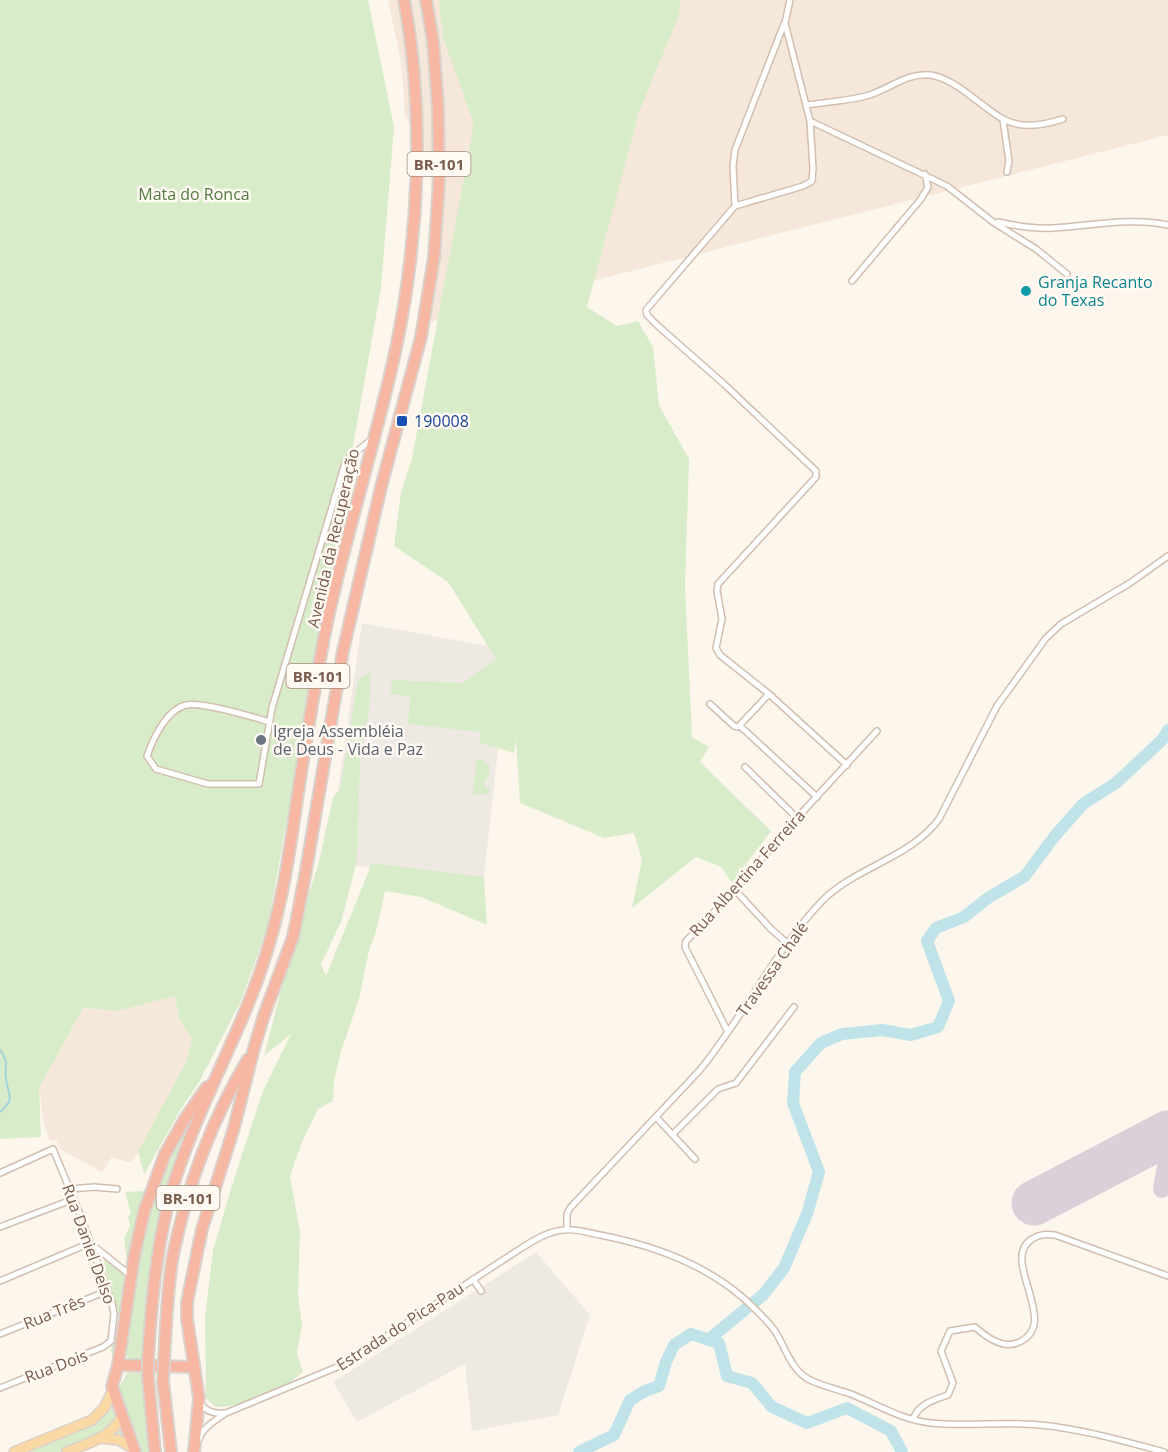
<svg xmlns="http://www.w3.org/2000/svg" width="1168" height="1452" font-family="'Open Sans',sans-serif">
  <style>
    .residential { fill: #f5e8da }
    .industrial { fill: #efe9e4 }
    .green { fill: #d8ecc9 }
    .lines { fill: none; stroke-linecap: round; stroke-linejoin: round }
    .stream { stroke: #a5d3da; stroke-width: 2 }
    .river { stroke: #bfe3e8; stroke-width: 12 }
    .taxiway { stroke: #dbcfda; stroke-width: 18 }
    .runway { stroke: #dbcfda; stroke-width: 45 }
    .street-casing { stroke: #d1beb0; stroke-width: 8 }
    .primary-casing { stroke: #dad1cd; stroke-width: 12 }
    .highway-casing { stroke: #dad1cd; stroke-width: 14 }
    .street { stroke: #fff; stroke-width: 5 }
    .primary { stroke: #fbd9a5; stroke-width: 9 }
    .highway { stroke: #f7b7a3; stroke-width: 10 }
    .highway-bridge-casing { stroke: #dad1cd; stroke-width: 14; stroke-linecap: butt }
    .highway-bridge { stroke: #f7b7a3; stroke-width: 10 }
    .culture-dot { fill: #0f9aa8; stroke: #fffaf3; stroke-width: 2 }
    .transit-dot { fill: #1a4fb4; stroke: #fffaf3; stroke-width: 2 }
    .worship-dot { fill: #6b7280; stroke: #fffaf3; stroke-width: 2 }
    .labels { text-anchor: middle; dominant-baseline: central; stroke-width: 5; stroke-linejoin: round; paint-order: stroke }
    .shield { fill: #fffaf3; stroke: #a28b7f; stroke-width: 1.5 }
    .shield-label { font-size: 15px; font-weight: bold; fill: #7a5c4d }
    .park-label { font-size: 16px; fill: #537a41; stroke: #fffaf3 }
    .culture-label { font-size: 16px; fill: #0d838f; stroke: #fffaf3; text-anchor: start }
    .transit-label { font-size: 16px; fill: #164399; stroke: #fffaf3; text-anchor: start }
    .street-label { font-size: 16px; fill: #7a5c4d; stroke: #fffaf3 }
    .worship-label { font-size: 16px; fill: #5b616d; stroke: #fffaf3; text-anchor: start }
  </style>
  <rect width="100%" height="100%" fill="#fdf6ec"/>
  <!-- residential -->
  <path class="residential" d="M388,0h780v135l-742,188 11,-95 -11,-76 -21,-37 -4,-53z
    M175,996l4,23 13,20 -6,23 -42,83 -14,18 -18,-6 -10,15 -42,-23 -4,-9 -6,1 -6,-17 -5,-36 44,-80 35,3z"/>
  <!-- industrial -->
  <path class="industrial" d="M362,623l147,27 -25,227 -115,-9 -41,-8z
    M536,1252l54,63 -32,100 -86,16 -7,-67 -108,58 -24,-40z"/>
  <!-- green -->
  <path class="green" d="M0,0h368l26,127 -13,161 -113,638 -27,75 -42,81 -18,27 -37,65 -6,-22 48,-90 6,-23 -13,-20 -4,-23 -57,15 -35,-3 -44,80 2,49 -41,2z
    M439,0h241l-1,15 -40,97 -52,195 30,19 21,-5 15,26 6,58 30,54 -4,127 7,151 17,10 -9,15 71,69 -31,41 -7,12 -12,-17 -25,-10 -64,51 10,-48 -8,-27 -30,5 -84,-35 -4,-63 -2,13 -35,-10 2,-11 -73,-8 2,-28 -20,-2 2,-14 71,3 33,-24 -48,-77 -54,-36 7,-54 11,-34 62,-334 -31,-87z
    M371,672l-2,41 -9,44 -3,104 -16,61 -20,42 5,12 46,-113 112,14 3,48 -66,-28 -36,-6 -8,37 -8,23 -10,48 -18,52 -7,30 -1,20 -15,8 -16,33 -12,34 10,56 -2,63 4,30 -5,28 6,19c-21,19 -59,35 -88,35l-9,-9 -1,-80 8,-68 20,-68 30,-91 28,-57 -27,22 26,-101 29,-93 14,-65 7,-8 18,-110z
    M481,758l9,8 -1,9 -5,7 2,5 4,2 -1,5 -16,1 3,-35z
    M200,1102l-30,84 -23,97 -5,79 -13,-3 -5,-7c9,-62 16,-144 44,-199 8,-18 22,-35 32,-51z
    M144,1191l-17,72 -3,-25 6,-12 -2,-9 3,-4 -6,-21z
    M105,1260l23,16 -11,76 8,18 -9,13 -1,-26 -5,-6 9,-24 -1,-14 -15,-50z
    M128,1372l16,1 5,79h-14l-18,-62z
    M112,1401l16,38 -32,-1 -34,14h-43l82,-34z"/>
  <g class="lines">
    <!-- stream -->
    <path class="stream" d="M0,1050c10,15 4,13 6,28 1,17 11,19 -6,34"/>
    <!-- river -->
    <path class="river" d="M708,1340l55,-45 21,-27 23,-54 12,-42 -26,-69 2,-31 26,-29 21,-9 40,-4 29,5 27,-8 11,-26 -22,-60 9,-13 28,-11 24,-19 37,-22 29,-39 29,-33 33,-21 46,-43 6,-10
      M579,1452l35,-17 16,-35 15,-9 14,-5 7,-24 8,-17 17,-11 28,9 8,33 25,7 20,24 35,16 40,-15 44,23 11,21"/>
    <!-- taxiway -->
    <path class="taxiway" d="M1167,1134l1,2
      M1162,1189l6,-34"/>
    <!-- runway -->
    <path class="runway" d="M1034,1203l134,-70"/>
    <defs>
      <path id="street" d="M790,0l-5,23 25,98 3,47 -1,13 -9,5 -68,20 -89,104 1,5 11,11 66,58 92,87v6l-98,107 -1,7 5,28 -6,29 4,7 49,39 78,71
        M807,105c19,-3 40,-4 59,-9 23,-6 40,-24 65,-21 11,2 20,7 29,13 41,29 50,48 103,31
        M1003,120l6,41 -2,11
        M810,121l137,65 46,36 43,27 31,25
        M735,206l-2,-40 2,-16 49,-126
        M998,222c18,4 36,7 55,6 38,-2 77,-11 115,-3
        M852,281l69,-82 7,-12 -3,-13
        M710,704l24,22 4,1 31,-33
        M270,722c-18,-5 -68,-21 -84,-17 -20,5 -33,34 -39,51l9,13 52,15h51l13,-76 74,-248 25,-20
        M740,726l77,71
        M745,767l52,51
        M735,890l36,39 16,14
        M728,1032l-41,-81 -2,-4 1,-6 49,-51 62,-72 80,-87
        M656,1117l39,42
        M673,1134l45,-45 18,-6 58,-76
        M0,1173l53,-24 27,65 32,89 2,11 -3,27 -8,6 -103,41
        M70,1189l24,-2 23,2
        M0,1227l74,-28
        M567,1229v-15l3,-6 129,-137c45,-54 75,-120 124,-171 35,-34 87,-42 116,-81l58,-113 49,-68 15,-14 69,-41 38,-27
        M473,1279l8,12
        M0,1281l90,-38 40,32
        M0,1334l107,-43
        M200,1402c5,10 14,12 25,11
        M913,1419c6,-15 20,-19 35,-24l5,-12 -12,-32 9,-20 25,-4c10,9 27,22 42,16 47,-18 -19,-83 15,-104 8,-5 14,-5 23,-4l113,41
        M199,1439c4,-12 17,-19 27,-26l116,-48 181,-118c13,-8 26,-16 41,-17 11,-2 25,3 36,5 57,11 116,33 157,76 6,6 13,13 18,20 10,16 16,38 33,48 13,7 29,10 43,15 27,11 51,26 80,29 36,4 73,-2 109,2 42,4 84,16 124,27"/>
      <path id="primary" d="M101,1438l18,2 15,9
        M14,1452l78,-32 12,-12 9,-18
        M67,1452c21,-9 43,-14 55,-35"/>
      <path id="highway" d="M148,1358c4,-65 10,-132 32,-193 25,-73 65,-141 87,-214 17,-54 24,-110 32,-165 9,-58 18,-116 30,-173 20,-89 48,-176 67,-265 23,-110 29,-237 8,-348
        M164,1361c2,-35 3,-71 9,-106 14,-68 39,-136 75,-196
        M118,1365l75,2
        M148,1377l7,75
        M163,1381l8,71
        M135,1452l-23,-66 6,-21 16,-108 10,-45 21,-58 21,-37 21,-30
        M194,1452l5,-54 -12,-79v-17l15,-73 31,-98 21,-83 10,-33 29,-78 12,-61 38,-225 38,-164 40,-150 13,-80 5,-75 -1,-74 -5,-67 -7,-41"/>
    </defs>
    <!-- street casing -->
    <use href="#street" class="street-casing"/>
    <!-- primary casing -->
    <use href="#primary" class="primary-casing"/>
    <!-- highway casing -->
    <use href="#highway" class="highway-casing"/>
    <!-- street -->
    <use href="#street" class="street"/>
    <!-- primary -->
    <use href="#primary" class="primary"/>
    <!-- highway -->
    <use href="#highway" class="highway"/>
    <defs>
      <path id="highway-bridge" d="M148,1377v-19
        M163,1381l1,-20"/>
    </defs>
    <!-- highway-bridge casing -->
    <use href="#highway-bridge" class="highway-bridge-casing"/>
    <!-- highway-bridge -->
    <use href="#highway-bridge" class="highway-bridge"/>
  </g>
  <!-- markers -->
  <circle class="culture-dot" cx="1026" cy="291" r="6"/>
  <rect class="transit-dot" x="396" y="415" width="12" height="12" rx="3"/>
  <circle class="worship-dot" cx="261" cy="740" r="6"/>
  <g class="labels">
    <!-- shield labels -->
    <g class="shield">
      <rect x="407.5" y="152" width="63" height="24" rx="4.5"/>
      <rect x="286.5" y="664" width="63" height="24" rx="4.5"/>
      <rect x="156.5" y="1186" width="63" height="24" rx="4.5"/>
    </g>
    <g class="shield-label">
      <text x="439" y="164">BR-101</text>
      <text x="318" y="676">BR-101</text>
      <text x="188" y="1198">BR-101</text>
    </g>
    <!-- park labels -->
    <g class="park-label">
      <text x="194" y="194">Mata do Ronca</text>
    </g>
    <!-- culture labels -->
    <g class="culture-label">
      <text x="1038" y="282">Granja Recanto<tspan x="1038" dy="18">do Texas</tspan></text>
    </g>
    <!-- transit labels -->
    <g class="transit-label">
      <text x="414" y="421">190008</text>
    </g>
    <!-- street labels -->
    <g class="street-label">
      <text transform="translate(333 538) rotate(-77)">Avenida da Recuperação</text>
      <text transform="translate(747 873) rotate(-48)">Rua Albertina Ferreira</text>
      <text transform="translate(772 969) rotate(-55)">Travessa Chalé</text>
      <text transform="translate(89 1244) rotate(70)">Rua Daniel Delso</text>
      <text transform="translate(54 1312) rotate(-22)">Rua Três</text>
      <text transform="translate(400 1326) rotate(-33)">Estrada do Pica-Pau</text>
      <text transform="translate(56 1366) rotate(-21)">Rua Dois</text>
    </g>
    <!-- worship labels -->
    <g class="worship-label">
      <text x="273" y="731">Igreja Assembléia<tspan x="273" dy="18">de Deus - Vida e Paz</tspan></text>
    </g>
  </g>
</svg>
